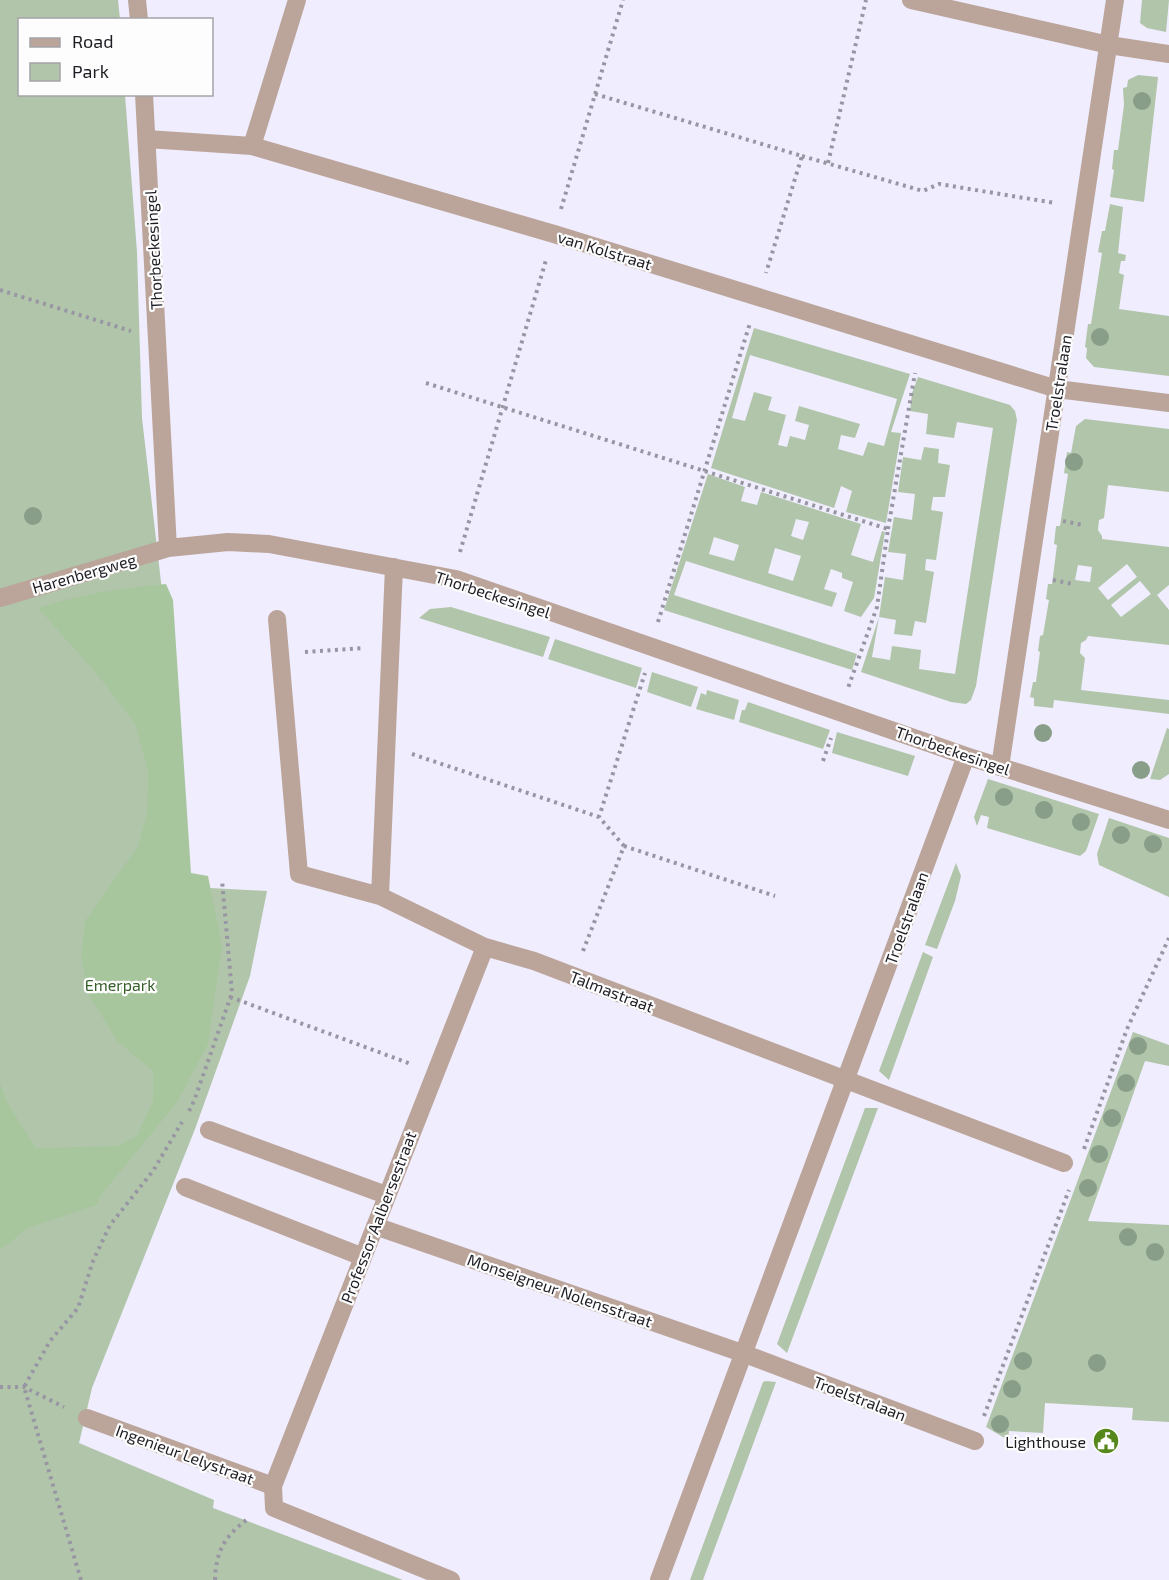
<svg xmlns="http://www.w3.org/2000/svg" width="1169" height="1580" font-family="'Exo 2',sans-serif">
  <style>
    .green { fill: #b1c5ab; fill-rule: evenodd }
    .forest { fill: #a7c69e }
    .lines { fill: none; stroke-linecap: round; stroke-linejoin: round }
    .path { stroke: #9996a3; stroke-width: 4; stroke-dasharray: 3 4.5; stroke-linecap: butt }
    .minor { stroke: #bba59b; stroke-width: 18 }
    .tree { fill: #899e88 }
    .labels { text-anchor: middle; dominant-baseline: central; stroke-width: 4.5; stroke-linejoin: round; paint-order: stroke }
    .street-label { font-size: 16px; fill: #1e1c23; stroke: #fdfdfd }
    .park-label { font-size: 16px; fill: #355e28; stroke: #fdfdfd }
    .poi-label { font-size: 16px; fill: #1e1c23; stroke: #fdfdfd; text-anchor: end }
  </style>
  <rect width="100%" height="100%" fill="#f0edfe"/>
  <!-- green -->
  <path class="green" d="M0,0h118l2,19 -100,1v74l105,1 12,157 5,166 22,190 27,279 76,4 -17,85 -55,153 -103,259 -13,55 135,57 -1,8 190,72h-403z
    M1142,0h27l-3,32 -19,-4 -7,-5z
    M1138,75l20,2 -14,125 -34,-5 4,-27 -2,-1 2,-19h4l6,-45 -1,-17 4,-1 1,-7z
    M1110,204l13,3 -5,46 8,2 -1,6h-4l-2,12 5,2 -5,34 50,7v60l-75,-9 -8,-9 1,-10 -2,-1 3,-23h3l11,-71 -4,-1 4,-21h3z
    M754,328l156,46 -19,58 10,1 -15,90 -40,-11 6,-21 -11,-5 -7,22 -123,-40zM750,355l147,44 -13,47 -16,-4 -5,14 -25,-7 3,-14 14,3 5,-14 -61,-18 -4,15 14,4 -4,15 -15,-4 -3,11 -9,-2 8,-30 -18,-5 4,-13 -18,-5 -9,29 -13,-3z
    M918,377l92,28 5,6 2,9 -41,266 -5,14 -5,4 -15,-2 -90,-30 18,-55 6,-40 18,3 3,-26 -18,-2 6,-35 18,3 3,-26 -17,-2 5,-35 18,3 3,-13 15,2 -1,14 12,2 -5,32h-12l-2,13 12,2 -7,48 -10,-1 -1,11 9,2 -8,51 -11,-2 -3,15 -18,-2 2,-14 -17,-3 -7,40 18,3 2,-14 29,4 -2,19 36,5 38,-246 -36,-6 -3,16 -28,-4 2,-20 -18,-3 2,-18z
    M1085,419l84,10v63l-61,-7 -4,33 -5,2 -1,10 4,6v3l67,8v38l-12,10 12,15v35l-81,-9 -2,4 -5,3 -1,10 5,5 -4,32 88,10v14l-115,-14 -1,8 -19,-2v-8l-4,-1 3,-15h3l4,-30 -2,-1 2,-15 3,-1 6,-35 -3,-1 2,-15h4l5,-39 -3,-1 2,-18h4l8,-52 -4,-1 3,-21 4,1 5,-27zM1127,564l10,13 -29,23 -10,-12zM1078,565l14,2 -2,15 -15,-2zM1140,581l11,13 -30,23 -10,-12z
    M708,474l37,13 -4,14 16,4 4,-13 100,32 -10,31 22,7 9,-31 3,1 -11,66 -13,19 -17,-6 9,-29 -11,-4v-5l-11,-4 -7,20 13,4 -5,14 -146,-46 -12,34 183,59 -5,16 -188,-60zM796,519l13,3 -6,18 -12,-4zM714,537l25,8 -5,16 -25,-7zM775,548l26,8 -8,25 -25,-8z
    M451,607l99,30 -7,20 -124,-39 11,-9z
    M555,639l87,29 -6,20 -88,-29z
    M652,672l46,15 -7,20 -44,-15z
    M707,690l32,10 -5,20 -38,-11 5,-16 5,2z
    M748,702l82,28 -7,19 -84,-27 3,-12h3z
    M1167,728l2,1v45l-9,6 -10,-1z
    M837,732l78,24 -7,20 -76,-23z
    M988,779l111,35 -13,37 -6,5 -93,-28 2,-11 -8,-2 -4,11 -3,-9z
    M1109,818l60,20v59l-70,-32 -2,-11z
    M956,863l5,13 -6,25 -18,48 -12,-4z
    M923,952l10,5 -44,123 -10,-9z
    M1133,1032l36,13v21l-24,-5 -57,160 81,4v197l-37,-2 1,-12 -88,-5 -2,30 -34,-2 -1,9 -22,-13z
    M865,1108h13l-91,245 -10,-9z
    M766,1381l10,1 -73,198h-13l73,-198z"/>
  <!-- forest -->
  <path class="forest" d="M166,584l7,16 18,273 17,3 14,70 -14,98 -30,57 -76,93 -6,11 -68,23 -28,22v-167l7,19 29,46 81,-2 20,-10 16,-35v-30l-35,-29 -29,-46 -8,-40 4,-35 53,-75 9,-33 1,-42 -13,-47 -39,-51 -58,-65c43,-14 83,-20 128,-24z"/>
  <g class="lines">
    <!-- path -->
    <path class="path" d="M595,94l207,62 -36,117
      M802,156l121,35 16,-7 116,19
      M828,163l38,-163
      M561,209l62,-209
      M0,290l131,41
      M426,383l462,146 -11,78 -29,81
      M1063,521l20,4
      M888,529l27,-156
      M460,552l86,-292
      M1053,580l20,4
      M658,622l92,-299
      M305,652l58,-4
      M412,754l187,63
      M823,761l8,-23
      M624,846l151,50
      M583,951l41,-105 -25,-29 46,-144
      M230,997l181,67
      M189,1111l5,-10 38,-108 -10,-113
      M1084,1149l43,-120 42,-91
      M0,1387h24l40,20
      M984,1416l85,-226
      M81,1580l-57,-193 26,-46 28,-33 15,-47 17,-36 43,-54 29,-49
      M215,1580c1,-30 10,-44 34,-62"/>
    <!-- minor -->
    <path class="minor" d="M137,0l2,20
      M911,0l198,45 60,9
      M144,94l24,454
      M147,139l105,7 302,88 503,155 112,14
      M252,146l45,-146
      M0,598l168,-50 60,-6 41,2 187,35 510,177 203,64
      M277,619l22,255 81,22 105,51 49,14 530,202
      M1000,767l115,-767
      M380,896l14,-329
      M209,1130l177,65
      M185,1187l178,70
      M375,1226l370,128 230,87
      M87,1418l186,68
      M451,1580l-177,-72 -1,-22 212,-539
      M659,1580l307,-824"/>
  </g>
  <!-- trees -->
  <g class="tree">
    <circle cx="1142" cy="101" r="9"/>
    <circle cx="1100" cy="337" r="9"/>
    <circle cx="1074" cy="462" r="9"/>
    <circle cx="33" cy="516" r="9"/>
    <circle cx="1043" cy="733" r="9"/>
    <circle cx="1141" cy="770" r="9"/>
    <circle cx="1004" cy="797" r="9"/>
    <circle cx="1044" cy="810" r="9"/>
    <circle cx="1081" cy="822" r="9"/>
    <circle cx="1121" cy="835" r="9"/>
    <circle cx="1153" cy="844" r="9"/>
    <circle cx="1138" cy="1046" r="9"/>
    <circle cx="1126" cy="1083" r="9"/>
    <circle cx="1112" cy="1118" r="9"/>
    <circle cx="1099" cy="1154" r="9"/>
    <circle cx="1088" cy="1188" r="9"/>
    <circle cx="1128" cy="1237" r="9"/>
    <circle cx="1155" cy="1252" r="9"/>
    <circle cx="1023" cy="1361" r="9"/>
    <circle cx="1097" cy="1363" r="9"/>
    <circle cx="1012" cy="1389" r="9"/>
    <circle cx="1000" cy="1424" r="9"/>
  </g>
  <!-- icons -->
  <defs>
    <symbol id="civic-disc" viewBox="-11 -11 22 22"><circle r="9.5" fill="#56871a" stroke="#fdfdfd"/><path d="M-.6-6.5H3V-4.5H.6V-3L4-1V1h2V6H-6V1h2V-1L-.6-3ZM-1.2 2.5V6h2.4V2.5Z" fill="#fff"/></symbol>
  </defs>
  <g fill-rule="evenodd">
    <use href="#civic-disc" x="1091" y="1426" width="30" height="30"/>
  </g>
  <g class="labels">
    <!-- street labels -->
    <g class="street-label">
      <text transform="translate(153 250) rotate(-93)">Thorbeckesingel</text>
      <text transform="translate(605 250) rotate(17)">van Kolstraat</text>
      <text transform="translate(1058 383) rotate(-81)">Troelstralaan</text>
      <text transform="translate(84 573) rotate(-16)">Harenbergweg</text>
      <text transform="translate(493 594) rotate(18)">Thorbeckesingel</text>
      <text transform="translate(953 750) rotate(19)">Thorbeckesingel</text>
      <text transform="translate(906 918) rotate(-70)">Troelstralaan</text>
      <text transform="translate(612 991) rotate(21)">Talmastraat</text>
      <text transform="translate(378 1217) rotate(-69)">Professor Aalbersestraat</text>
      <text transform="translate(560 1290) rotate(19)">Monseigneur Nolensstraat</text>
      <text transform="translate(860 1398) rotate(21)">Troelstralaan</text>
      <text transform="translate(185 1454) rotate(20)">Ingenieur Lelystraat</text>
    </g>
    <!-- park labels -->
    <g class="park-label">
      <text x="120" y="984">Emerpark</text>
    </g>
    <!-- poi labels -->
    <g class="poi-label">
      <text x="1086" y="1441">Lighthouse</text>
    </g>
  </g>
  <!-- legend -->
  <rect x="18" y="18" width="195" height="78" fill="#fdfdfd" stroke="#a4a3a6" stroke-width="1.5"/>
  <rect x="30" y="38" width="30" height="9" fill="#bba59b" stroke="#a4a3a6" stroke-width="1.5"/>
  <text x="72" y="48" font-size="18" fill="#1e1c23">Road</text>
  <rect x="30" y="63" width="30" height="18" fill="#b1c5ab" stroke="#a4a3a6" stroke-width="1.5"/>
  <text x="72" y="78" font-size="18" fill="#1e1c23">Park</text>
</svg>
